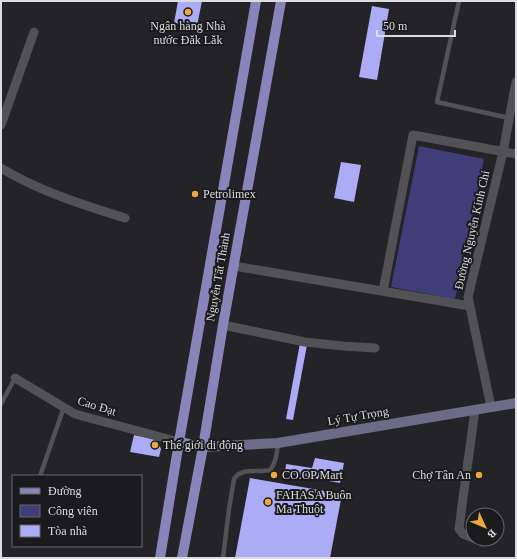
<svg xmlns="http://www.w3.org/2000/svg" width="517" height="559" font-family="Georgia,serif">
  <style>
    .green { fill: #413d78 }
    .building { fill: #ababf6 }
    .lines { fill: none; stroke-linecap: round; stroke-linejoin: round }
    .lane { stroke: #525256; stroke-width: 4.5 }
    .street { stroke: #525256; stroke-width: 9 }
    .secondary { stroke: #6c6c88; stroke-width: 10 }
    .primary { stroke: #8786bb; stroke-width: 10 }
    .poi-dot { fill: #eea83c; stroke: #1b1b1e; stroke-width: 1.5 }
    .labels { text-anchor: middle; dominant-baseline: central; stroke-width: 4; stroke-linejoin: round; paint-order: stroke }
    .poi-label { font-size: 12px; fill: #dcdcde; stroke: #1b1b1e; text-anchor: start }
    .street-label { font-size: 12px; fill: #dcdcde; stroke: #1b1b1e }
  </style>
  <rect width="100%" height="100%" fill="#242428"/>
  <!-- green -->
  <path class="green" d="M419,146l65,13 -29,140 -64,-12z"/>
  <!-- building -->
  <path class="building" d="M178,1h24l-5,25 -23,-3z
    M372,6l17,3 -12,71 -18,-3z
    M341,162l20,3 -7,37 -20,-4z
    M300,343l7,2 -14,75 -7,-1z
    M134,435l23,5 4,9 -2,8 -29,-5z
    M315,458l29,5 -4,20 -55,-10 1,-9 26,4z
    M250,478l92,16 -12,64h-95z"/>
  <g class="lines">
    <!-- lane -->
    <path class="lane" d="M459,1l-22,101 72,16
      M1,404l14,-26
      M40,476l24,-69
      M223,558l6,-49 5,-30c7,-12 24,-6 36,-9 6,-7 7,-18 8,-27"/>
    <!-- street -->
    <path class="street" d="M1,125l33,-93
      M1,168c38,23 82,37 124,50
      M234,266l236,40
      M383,291l30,-156 103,19
      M223,325l82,17 38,4 32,2
      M15,378l60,36 104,28
      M491,407l-23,-110 35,-145 13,-70
      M473,538l-10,-4 -4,-5 4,-31 12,-88
      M475,539l9,1"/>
    <!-- secondary -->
    <path class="secondary" d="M203,447l75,-4 238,-40"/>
    <!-- primary -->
    <path class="primary" d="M179,442l24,5
      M160,558l19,-116 77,-441
      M182,558l21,-111 20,-122 58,-324"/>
  </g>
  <!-- markers -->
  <g class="poi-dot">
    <circle cx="188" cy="12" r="4"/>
    <circle cx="195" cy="194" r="4"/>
    <circle cx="155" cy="445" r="4"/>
    <circle cx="274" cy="475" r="4"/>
    <circle cx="479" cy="475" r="4"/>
    <circle cx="268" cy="502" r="4"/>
  </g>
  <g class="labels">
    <!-- poi labels -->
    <g class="poi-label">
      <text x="188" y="26" text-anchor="middle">Ngân hàng Nhà<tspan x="188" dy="14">nước Đăk Lăk</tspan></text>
      <text x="203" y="194">Petrolimex</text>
      <text x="163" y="445">Thế giới di động</text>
      <text x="282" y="475">CO.OP Mart</text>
      <text x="471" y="475" text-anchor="end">Chợ Tân An</text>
      <text x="276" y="495">FAHASA Buôn<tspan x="276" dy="14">Ma Thuột</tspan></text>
    </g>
    <!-- street labels -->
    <g class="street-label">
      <text transform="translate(472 230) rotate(-77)">Đường Nguyễn Kinh Chi</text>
      <text transform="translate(218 277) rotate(-80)">Nguyễn Tất Thành</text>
      <text transform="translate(97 406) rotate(17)">Cao Đạt</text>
      <text transform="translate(358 416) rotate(-10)">Lý Tự Trọng</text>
    </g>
  </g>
  <!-- border -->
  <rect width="517" height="559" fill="none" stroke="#dcdcde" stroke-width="4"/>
  <!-- legend -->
  <rect x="12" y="475" width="130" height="72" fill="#1b1b1e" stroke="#68686b"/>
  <rect x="20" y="488" width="20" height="6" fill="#8786bb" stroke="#68686b"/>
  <text x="48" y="495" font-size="12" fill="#dcdcde">Đường</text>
  <rect x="20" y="505" width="20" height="12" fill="#413d78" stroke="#68686b"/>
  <text x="48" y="515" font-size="12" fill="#dcdcde">Công viên</text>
  <rect x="20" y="525" width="20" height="12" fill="#ababf6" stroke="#68686b"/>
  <text x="48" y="535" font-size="12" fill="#dcdcde">Tòa nhà</text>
  <!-- north arrow -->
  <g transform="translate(485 527) rotate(134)"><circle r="19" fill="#1b1b1e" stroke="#68686b"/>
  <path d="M0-3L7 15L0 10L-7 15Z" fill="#eea83c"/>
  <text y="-6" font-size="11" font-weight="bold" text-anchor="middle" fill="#dcdcde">B</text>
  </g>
  <!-- scale -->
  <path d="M377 30v6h78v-6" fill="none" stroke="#dcdcde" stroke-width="2"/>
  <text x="383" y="30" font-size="12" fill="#dcdcde" stroke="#1b1b1e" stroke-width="3" paint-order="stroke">50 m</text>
</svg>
